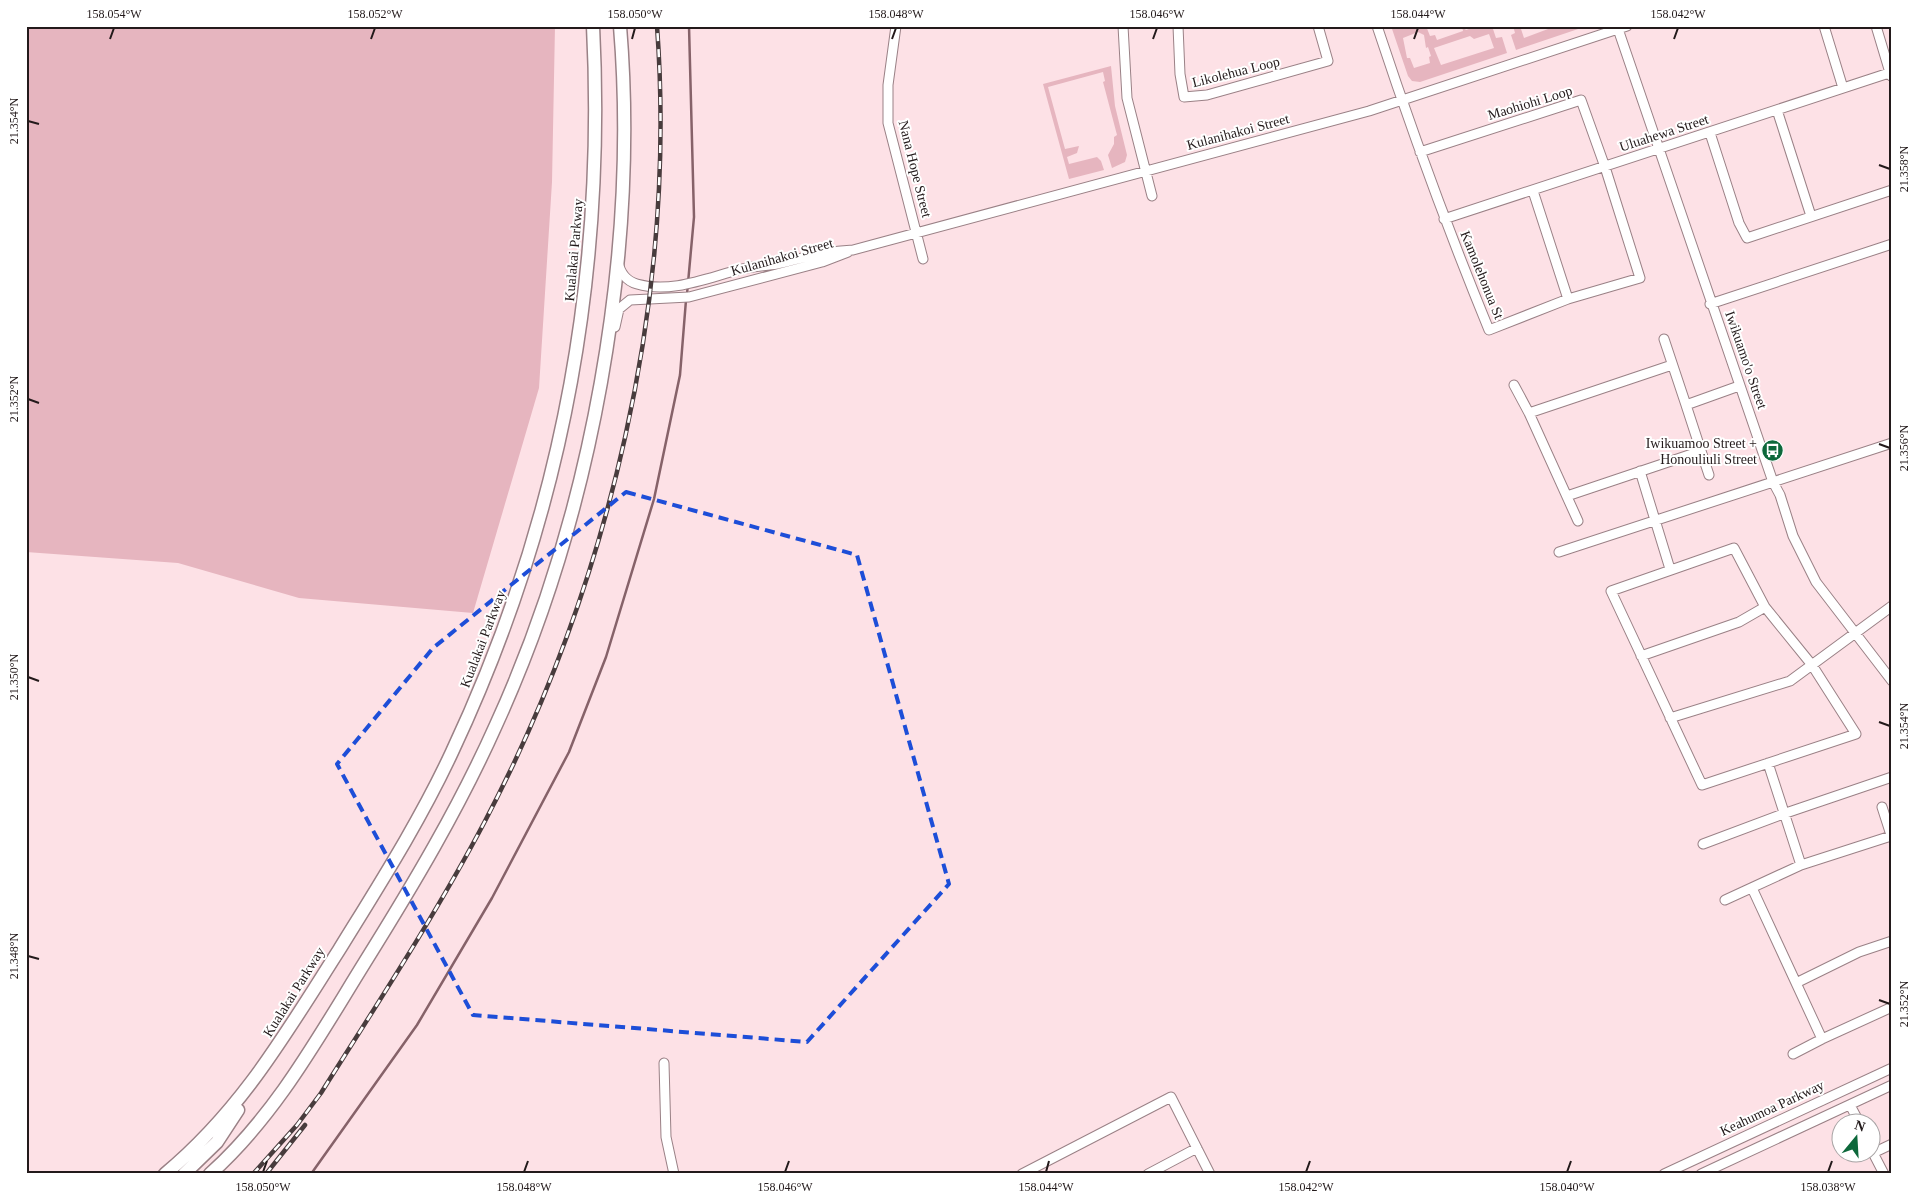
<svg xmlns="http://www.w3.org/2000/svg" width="1918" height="1200" font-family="'Times New Roman',serif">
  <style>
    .green { fill: #e6b5bf; fill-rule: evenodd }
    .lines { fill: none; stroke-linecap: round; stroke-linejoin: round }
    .stream { stroke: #866269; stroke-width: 2.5 }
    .minor-casing { stroke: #9a8186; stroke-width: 11 }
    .tertiary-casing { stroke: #9a8186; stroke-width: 14 }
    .secondary-casing { stroke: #9a8186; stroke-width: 15 }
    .minor { stroke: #fff; stroke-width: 9 }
    .tertiary { stroke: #fff; stroke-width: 11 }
    .secondary { stroke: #fff; stroke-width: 12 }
    .rail-casing { stroke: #483c3d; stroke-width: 4.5 }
    .rail { stroke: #fff; stroke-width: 2.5; stroke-dasharray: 8; stroke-linecap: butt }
    .marked { fill: none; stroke: #1d4ed8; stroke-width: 4; stroke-dasharray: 10 6; stroke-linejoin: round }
    .ticks { fill: none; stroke: #231a1b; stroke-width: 2 }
    .labels { text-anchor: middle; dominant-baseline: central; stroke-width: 4; stroke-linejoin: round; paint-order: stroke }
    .street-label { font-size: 14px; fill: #231a1b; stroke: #fff }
    .poi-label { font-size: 14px; fill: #231a1b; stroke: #fff; text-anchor: end }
    .neatline { fill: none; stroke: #231a1b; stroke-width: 2 }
    .ticks-label { font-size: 12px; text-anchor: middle; fill: #231a1b }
  </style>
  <rect width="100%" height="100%" fill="#fde1e6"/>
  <!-- green -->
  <path class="green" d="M26,26h529l-3,156 -13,206 -66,225 -174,-15 -121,-35 -152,-11z
    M1391,26h7l1,3 27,-3 4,10 5,-1 2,5 26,-9 -1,-5 4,4 12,-4h14l4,12 6,-1 5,16 -87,29 -8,-1 -4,-5zM1418,32l6,3 2,13 2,-1 3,9 -2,1 1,6 -16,5 -4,-10h-3l-4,-20zM1489,34l5,14 -53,17 -7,-17 36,-12 4,3z
    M1513,26h7l4,12 32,-12h31l-71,24 -5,-15 4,-2z
    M1111,66l4,40 12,49 -2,7 -13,6 -4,-13 6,-11v-7l3,-2 -14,-53 2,-1 -2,-9 -55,15 17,62 14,-3 -2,7 -10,4 2,7 28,-7 4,4 3,9 -35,9 -26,-95z"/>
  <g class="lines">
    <!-- stream -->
    <path class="stream" d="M687,294l7,-77 -5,-191
      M311,1174l106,-149 75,-127 77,-146 37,-95 48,-158 26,-124 6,-75"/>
    <defs>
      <path id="minor" d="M896,26l-8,59v38l35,136
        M1123,26l4,72 25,98
        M1178,26l2,48 4,23 23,-2 121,-34 -10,-35
        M1377,26c34,103 71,204 112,304l79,-31 72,-21 -35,-111 -24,-67 -161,52
        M1824,26l19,62
        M1876,26l15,50
        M1618,29l155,453 7,13 13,41 23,46 76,99
        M1777,110l34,106
        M1710,133l29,90 8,15 145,-48
        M1533,191l35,108
        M1444,219l448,-147
        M618,262c2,10 8,19 19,22 35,10 72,-7 105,-15 12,-3 23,-3 35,-5 26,-6 49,-13 76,-14l516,-139 258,-85
        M1710,304l182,-60
        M615,327l4,-18 11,-9 59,-3 133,-35 26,-10
        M1664,339l22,66 53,-19
        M1514,385l15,28 143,-48
        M1686,405l15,46
        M1529,413l49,108
        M1640,471l30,98
        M1567,496l134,-45 8,24
        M1734,548l31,59 47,58 44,69 -154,51 -91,-194z
        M1559,552l333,-109
        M1641,656l98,-34 26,-15
        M1670,718l120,-37 102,-75
        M1768,763l33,102
        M1882,807l10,31
        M1703,844l80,-30 109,-37
        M1752,888l70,151 -29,15
        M1725,900l76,-35 90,-29
        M1796,983l63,-31 33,-11
        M1822,1039l70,-32
        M664,1063l2,74 8,37
        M1850,1105l9,17
        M1870,1147l14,27
        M1873,1153l19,-9
        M1022,1174l149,-77 39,77
        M1148,1174l49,-26
        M1664,1174l228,-106
        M1701,1174l191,-89"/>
      <path id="tertiary" d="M1617,26l1,3"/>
      <path id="secondary" d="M165,1174c77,-64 121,-141 174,-224 40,-65 81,-129 113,-198 108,-230 154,-472 141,-726
        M184,1174l33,-32 21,-32
        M210,1174c66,-59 109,-138 155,-212 48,-77 94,-154 131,-237 95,-208 143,-470 124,-699"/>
    </defs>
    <!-- minor casing -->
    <use href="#minor" class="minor-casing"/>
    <!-- tertiary casing -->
    <use href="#tertiary" class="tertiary-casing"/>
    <!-- secondary casing -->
    <use href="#secondary" class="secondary-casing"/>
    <!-- minor -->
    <use href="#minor" class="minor"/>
    <!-- tertiary -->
    <use href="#tertiary" class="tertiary"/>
    <!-- secondary -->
    <use href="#secondary" class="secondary"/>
    <defs>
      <path id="rail" d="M253,1174l44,-49 24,-32c56,-89 114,-177 163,-270 126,-239 193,-526 173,-797
        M266,1174l39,-49"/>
    </defs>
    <!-- rail casing -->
    <use href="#rail" class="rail-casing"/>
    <!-- rail -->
    <use href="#rail" class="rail"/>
  </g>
  <!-- marked area -->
  <path class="marked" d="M626,492l231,63 92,329 -142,158 -334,-27 -136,-251 96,-116z"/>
  <!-- ticks -->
  <path class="ticks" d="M110,39l4,-11M371,39l4,-11M632,39l3,-11M892,39l4,-11M1153,39l4,-11M1414,39l4,-11M1674,39l4,-11M28,121l11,3M1879,165l11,4M28,399l11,4M1879,444l11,4M28,677l11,4M1879,722l11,4M28,956l11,3M1879,1000l11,4M263,1172l4,-11M524,1172l4,-11M785,1172l4,-11M1046,1172l3,-11M1306,1172l4,-11M1567,1172l4,-11M1828,1172l4,-11"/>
  <!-- icons -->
  <defs>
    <symbol id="bus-disc" viewBox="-11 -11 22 22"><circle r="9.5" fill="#0d683b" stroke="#fff"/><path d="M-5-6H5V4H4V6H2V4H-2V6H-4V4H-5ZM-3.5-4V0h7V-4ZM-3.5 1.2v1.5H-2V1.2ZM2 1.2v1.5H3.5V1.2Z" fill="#fff"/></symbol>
  </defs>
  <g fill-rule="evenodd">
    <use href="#bus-disc" x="1760" y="438" width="25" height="25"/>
  </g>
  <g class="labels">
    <!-- street labels -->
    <g class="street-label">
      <text transform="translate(1236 72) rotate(-14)">Likolehua Loop</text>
      <text transform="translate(1530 103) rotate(-17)">Maohiohi Loop</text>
      <text transform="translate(1238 132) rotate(-15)">Kulanihakoi Street</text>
      <text transform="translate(1664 133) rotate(-18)">Uluahewa Street</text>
      <text transform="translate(915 169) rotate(76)">Nana Hope Street</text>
      <text transform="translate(574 250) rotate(-85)">Kualakai Parkway</text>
      <text transform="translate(782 257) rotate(-16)">Kulanihakoi Street</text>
      <text transform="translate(1482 275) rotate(68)">Kamolehonua St</text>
      <text transform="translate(1746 360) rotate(71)">Iwikuamo'o Street</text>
      <text transform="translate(483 639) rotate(-69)">Kualakai Parkway</text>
      <text transform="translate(294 992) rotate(-58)">Kualakai Parkway</text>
      <text transform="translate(1772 1108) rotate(-25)">Keahumoa Parkway</text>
    </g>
    <!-- poi labels -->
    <g class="poi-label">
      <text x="1757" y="443">Iwikuamoo Street +<tspan x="1757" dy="16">Honouliuli Street</tspan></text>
    </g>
  </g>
  <!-- border -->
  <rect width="1918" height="1200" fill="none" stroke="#ffffff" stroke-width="55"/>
  <!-- north arrow -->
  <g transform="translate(1856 1138) rotate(18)"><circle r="24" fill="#ffffff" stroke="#a7a3a4"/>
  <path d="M0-4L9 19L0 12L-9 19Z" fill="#0d683b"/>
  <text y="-8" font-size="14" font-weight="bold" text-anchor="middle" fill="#231a1b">N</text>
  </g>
  <rect x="28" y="28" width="1862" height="1144" class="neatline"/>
  <g class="ticks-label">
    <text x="114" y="18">158.054°W</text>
    <text x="375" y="18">158.052°W</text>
    <text x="635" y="18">158.050°W</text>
    <text x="896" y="18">158.048°W</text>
    <text x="1157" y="18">158.046°W</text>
    <text x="1418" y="18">158.044°W</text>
    <text x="1678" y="18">158.042°W</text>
    <text transform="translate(14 121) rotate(-90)" y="4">21.354°N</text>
    <text transform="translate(1904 169) rotate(-90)" y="4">21.358°N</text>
    <text transform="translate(14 399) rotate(-90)" y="4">21.352°N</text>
    <text transform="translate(1904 448) rotate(-90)" y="4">21.356°N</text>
    <text transform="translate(14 677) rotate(-90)" y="4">21.350°N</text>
    <text transform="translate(1904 726) rotate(-90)" y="4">21.354°N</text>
    <text transform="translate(14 956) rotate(-90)" y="4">21.348°N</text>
    <text transform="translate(1904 1004) rotate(-90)" y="4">21.352°N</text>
    <text x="263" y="1191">158.050°W</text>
    <text x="524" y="1191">158.048°W</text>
    <text x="785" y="1191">158.046°W</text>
    <text x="1046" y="1191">158.044°W</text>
    <text x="1306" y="1191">158.042°W</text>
    <text x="1567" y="1191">158.040°W</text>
    <text x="1828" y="1191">158.038°W</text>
  </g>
</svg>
